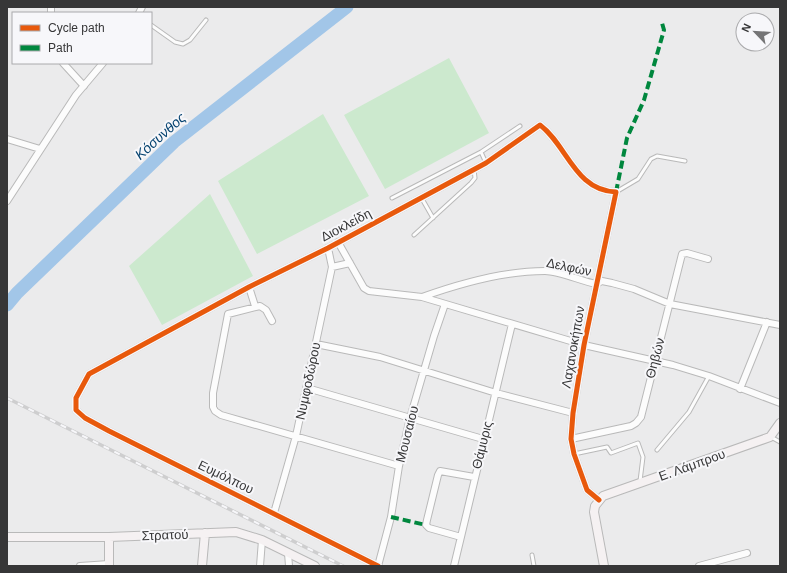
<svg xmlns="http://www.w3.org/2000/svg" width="787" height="573" font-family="Helvetica,sans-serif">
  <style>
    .green { fill: #cce9ce }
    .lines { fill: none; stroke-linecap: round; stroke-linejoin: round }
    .river { stroke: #a2c6e8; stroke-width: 13 }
    .lane-casing { stroke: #b9b9b9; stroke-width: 5 }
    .street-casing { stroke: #b9b9b9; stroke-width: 8 }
    .secondary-casing { stroke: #b9b9b9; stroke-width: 10 }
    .lane { stroke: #fcfcfc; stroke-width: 3 }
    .street { stroke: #fcfcfc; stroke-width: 6 }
    .secondary { stroke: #f5f1f2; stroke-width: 8 }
    .rail-casing { stroke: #cececf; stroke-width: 3.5 }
    .rail { stroke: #f7f7fa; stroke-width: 2; stroke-dasharray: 6; stroke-linecap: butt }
    .quiet { stroke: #00873e; stroke-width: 4; stroke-dasharray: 8 4; stroke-linecap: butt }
    .cycleway-casing { stroke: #f7f7fa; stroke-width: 8 }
    .cycleway { stroke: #e8590c; stroke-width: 5 }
    .labels { text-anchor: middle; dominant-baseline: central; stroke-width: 4; stroke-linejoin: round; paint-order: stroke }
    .street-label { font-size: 13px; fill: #363637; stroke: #f7f7fa }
    .water-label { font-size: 14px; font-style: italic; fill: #04426f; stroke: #f7f7fa }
  </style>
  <rect width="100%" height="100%" fill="#ebebec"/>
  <!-- green -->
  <path class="green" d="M449,58l40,75 -104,56 -41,-74z
    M323,114l46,82 -112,58 -39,-73z
    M210,194l43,82 -91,49 -33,-59z"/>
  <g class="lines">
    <!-- river -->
    <path class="river" d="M7,305l10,-12 157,-151 173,-135"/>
    <defs>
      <path id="lane" d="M151,25l24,17 8,2 7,-4 16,-20
        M481,152l5,11
        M616,192l22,-13 13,-20 6,-3 28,5
        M421,197l12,21
        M392,198l89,-46 39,-26
        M414,235l57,-52 4,-5 -1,-9
        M771,437l9,5
        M657,450l32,-38 20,-36
        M574,454l33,-7 4,6 27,-10 5,14 -3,24
        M532,555l2,11"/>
      <path id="street" d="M51,13v-6
        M139,13l3,-6
        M63,63l21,23
        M7,139l33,10
        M7,201l69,-106 27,-32
        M338,242l26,46 5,3 53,6 162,48 89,20 36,11 71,27
        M332,267l18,-4
        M249,287l6,19
        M422,297c39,-14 81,-26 123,-26 14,0 36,10 51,13l6,-3 10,2 22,6 36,15 110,21
        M272,321l-6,-11 -6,-4 -32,8 -15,79v14l2,4 6,4 178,51
        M316,344l64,13 116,36 77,20
        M307,388l176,51
        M740,389l27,-67
        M571,439l60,-13 5,-3 5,-6 41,-163 5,-1 21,6
        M274,513l22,-77 36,-169 -4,-19
        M461,537l-32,-9 -3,-3 1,-5 11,-45 2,-4 34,6
        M288,553l1,13
        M80,566l29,-2
        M260,566l2,-26
        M378,566l-269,-135 -24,-13 -9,-8v-12l13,-24 160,-87 79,-39 158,-85 54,-38c27,20 35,66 76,67l-32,153 -11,68 -2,26 3,15 13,36 12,10
        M378,566l13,-49 8,-51 11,-48 24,-82 11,-32
        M454,566l58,-242
        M699,566l48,-13"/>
      <path id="secondary" d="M7,537h102l127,-5 26,8 53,26
        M109,537v29
        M202,566l3,-33
        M604,566l-10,-54 1,-6 8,-10 167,-59 10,-14"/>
    </defs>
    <!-- lane casing -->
    <use href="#lane" class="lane-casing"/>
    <!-- street casing -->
    <use href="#street" class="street-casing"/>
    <!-- secondary casing -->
    <use href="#secondary" class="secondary-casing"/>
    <!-- lane -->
    <use href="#lane" class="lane"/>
    <!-- street -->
    <use href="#street" class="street"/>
    <!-- secondary -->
    <use href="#secondary" class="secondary"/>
    <defs>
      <path id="rail" d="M7,398l336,168"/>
    </defs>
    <!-- rail casing -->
    <use href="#rail" class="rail-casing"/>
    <!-- rail -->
    <use href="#rail" class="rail"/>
    <!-- quiet -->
    <path class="quiet" d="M616,192l11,-54 17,-38 20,-70 -2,-7
      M391,517l35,8"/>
    <defs>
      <path id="cycleway" d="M378,566l-269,-135 -24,-13 -9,-8v-12l13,-24 160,-87 79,-39 158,-85 54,-38c27,20 35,66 76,67l-32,153 -11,68 -2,26 3,15 13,36 12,10"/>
    </defs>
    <!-- cycleway casing -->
    <use href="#cycleway" class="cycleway-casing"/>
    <!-- cycleway -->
    <use href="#cycleway" class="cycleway"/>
  </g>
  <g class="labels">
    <!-- street labels -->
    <g class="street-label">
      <text transform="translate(346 225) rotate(-28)">Διοκλείδη</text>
      <text transform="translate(569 267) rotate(12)">Δελφών</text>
      <text transform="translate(573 347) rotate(-80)">Λαχανοκήπων</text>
      <text transform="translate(655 358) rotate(-75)">Θηβών</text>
      <text transform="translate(308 381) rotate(-78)">Νυμφοδώρου</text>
      <text transform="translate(407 434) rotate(-76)">Μουσαίου</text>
      <text transform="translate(482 445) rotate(-76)">Θάμυρις</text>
      <text transform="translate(692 465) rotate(-20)">Ε. Λάμπρου</text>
      <text transform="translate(226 477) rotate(26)">Ευμόλπου</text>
      <text transform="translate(165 535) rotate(-2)">Στρατού</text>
    </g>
    <!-- water labels -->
    <g class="water-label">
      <text transform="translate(160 136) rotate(-42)">Κόσυνθος</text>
    </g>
  </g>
  <!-- border -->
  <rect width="787" height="573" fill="none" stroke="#363637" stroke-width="16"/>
  <!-- legend -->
  <rect x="12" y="12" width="140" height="52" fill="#f7f7fa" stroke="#aaaaac"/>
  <rect x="20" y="25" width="20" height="6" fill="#e8590c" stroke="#aaaaac"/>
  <text x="48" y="32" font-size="12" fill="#363637">Cycle path</text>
  <rect x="20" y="45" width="20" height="6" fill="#00873e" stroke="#aaaaac"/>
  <text x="48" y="52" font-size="12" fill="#363637">Path</text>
  <!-- north arrow -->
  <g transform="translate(755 32) rotate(295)"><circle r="19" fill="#f7f7fa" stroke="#aaaaac"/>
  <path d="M0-3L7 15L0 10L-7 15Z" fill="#757576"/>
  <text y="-6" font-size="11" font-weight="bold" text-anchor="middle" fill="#363637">N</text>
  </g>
</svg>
